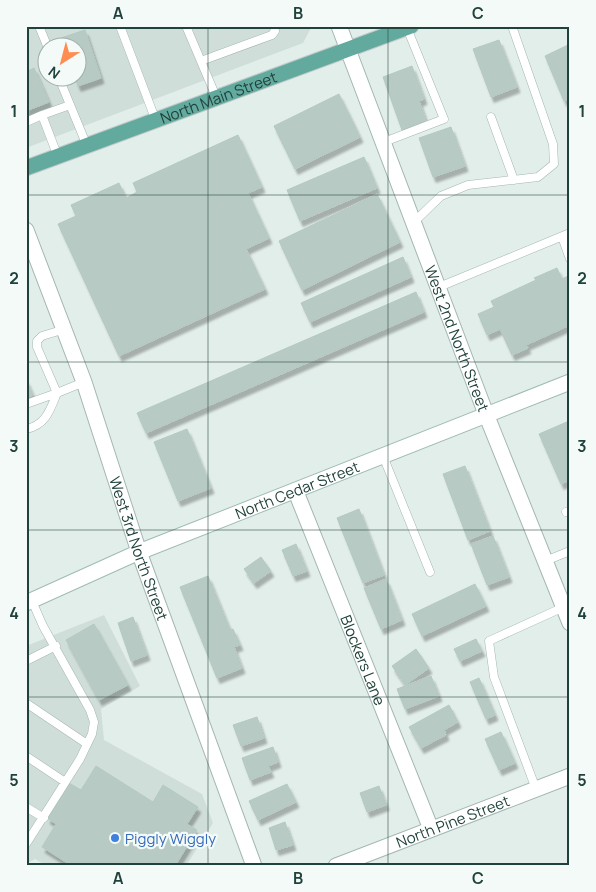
<svg xmlns="http://www.w3.org/2000/svg" width="596" height="892" font-family="Manrope,sans-serif">
  <style>
    .built { fill: #d0ded9; fill-rule: evenodd }
    .building { fill: #b7cac4; stroke: #b4c9c2; filter: url(#shadow) }
    .lines { fill: none; stroke-linecap: round; stroke-linejoin: round }
    .lane-casing { stroke: #a4b7b2; stroke-width: 9 }
    .street-casing { stroke: #a4b7b2; stroke-width: 17 }
    .secondary-casing { stroke: #9fbbb4; stroke-width: 17 }
    .primary-casing { stroke: #c1cac8; stroke-width: 17 }
    .lane { stroke: #fff; stroke-width: 8 }
    .street { stroke: #fff; stroke-width: 15 }
    .secondary { stroke: #fff; stroke-width: 15 }
    .primary { stroke: #62a99e; stroke-width: 15 }
    .grid { fill: none; stroke: #20423c; stroke-width: 1; stroke-opacity: 0.55 }
    .shop-dot { fill: #3f7fe0; stroke: #f4faf8; stroke-width: 2 }
    .labels { text-anchor: middle; dominant-baseline: central; stroke-width: 4.5; stroke-linejoin: round; paint-order: stroke }
    .street-label { font-size: 15px; fill: #20423c; stroke: #f4faf8 }
    .shop-label { font-size: 15px; fill: #366cbe; stroke: #f4faf8; text-anchor: start }
    .neatline { fill: none; stroke: #20423c; stroke-width: 2 }
    .grid-label { font-size: 16px; text-anchor: middle; font-weight: bold; fill: #20423c }
  </style>
  <defs>
    <filter id="shadow"><feDropShadow dx="3" dy="5.5" stdDeviation="1" flood-color="#0004"/></filter>
  </defs>
  <rect width="100%" height="100%" fill="#e2eeea"/>
  <!-- built -->
  <path class="built" d="M26,26h286l-9,17 -277,105zM48,48h30v30h-30z
    M104,615l36,71 -39,23 3,31 98,54 11,29 -27,43h-139l-12,-7 -9,5v-218z"/>
  <!-- building -->
  <path class="building" d="M85,30l16,48 -23,8 -3,-8h3v-30h-13l-4,-10z
    M499,40l18,47 -26,10 -18,-48z
    M570,44v55l-6,2 -19,-45z
    M412,66l12,33 -5,2 7,20 -24,9 -19,-53z
    M34,68l15,34 -23,9v-39z
    M339,94l21,43 -65,32 -21,-43z
    M451,127l14,39 -32,11 -14,-39z
    M238,135l24,52 -14,6 21,45 -23,11 19,40 -146,67 -61,-132 18,-8 -5,-11 48,-22 7,15 11,-6 -4,-9z
    M364,157l13,31 -77,33 -13,-31z
    M377,194l23,48 -98,48 -23,-49z
    M403,257l8,20 -101,45 -9,-19z
    M557,268l5,11 8,-4v50l-44,20 2,3 -16,7 -12,-26 -13,6 -9,-21 16,-7 -3,-6 45,-21 -2,-2z
    M416,292l8,20 -278,121 -9,-20z
    M26,379l7,16 -7,3z
    M569,421l1,59 -9,4 -22,-50z
    M187,429l24,59 -33,13 -24,-59z
    M465,466l25,65 -22,9 -25,-66z
    M359,509l25,66 -21,8 -26,-65z
    M493,536l16,41 -22,8 -16,-41z
    M296,544l11,27 -14,5 -11,-26z
    M261,557l10,14 -17,12 -10,-14z
    M208,576l22,54 3,-1 7,16 -6,2 8,21 -25,10 -37,-91z
    M386,579l16,41 -21,9 -17,-41z
    M475,584l11,22 -64,30 -10,-22z
    M133,617l14,38 -16,6 -13,-38z
    M94,624l34,61 -29,15 -33,-60z
    M476,639l6,12 -22,10 -6,-12z
    M416,649l13,19 -24,17 -13,-19z
    M431,676l8,20 -34,13 -8,-20z
    M479,678l16,37 -9,4 -16,-37z
    M449,705l9,17 -14,8 2,5 -25,13 -12,-21z
    M257,717l7,21 -23,8 -8,-21z
    M501,732l14,31 -16,7 -14,-31z
    M273,747l5,15 -10,4 3,6 -21,8 -8,-22z
    M96,766l57,36 10,-17 35,22 -11,17 10,6 -22,36h-103l-30,-19 14,-23 -9,-6 22,-35 12,7z
    M287,784l9,18 -38,18 -9,-19z
    M379,786l7,19 -19,7 -7,-19z
    M285,822l8,23 -17,5 -7,-22z"/>
  <g class="lines">
    <defs>
      <path id="lane" d="M39,26l9,22
        M120,26l36,95
        M186,26l31,73
        M201,61l71,-26 3,-4 -1,-5
        M59,78l28,68
        M42,115l28,-10
        M491,117l23,63
        M26,122l16,-7 16,42
        M384,142l60,-23 -37,-91
        M414,222l27,-26 27,-11 70,-8 16,-13 -1,-20 -41,-118
        M562,237l8,22
        M439,287l131,-54
        M65,329l-23,7 -5,5v6l20,46 27,-11
        M26,404l31,-11
        M26,429c20,-4 24,-19 31,-36
        M383,456l47,116
        M566,512l4,-1
        M545,561l25,-10
        M26,661l30,-15
        M26,703l61,41
        M26,756l39,26
        M536,789l-42,-112 -5,-36 77,-35
        M26,807l18,11
        M26,844l54,-85 12,-25 2,-12 -4,-12 -47,-84 -11,-25"/>
      <g id="street">
        <path id="s1" d="M339,26l147,388 84,209"/>
        <path id="s2" d="M26,230l58,152 55,170 115,314"/>
        <path id="s3" d="M296,492l135,337"/>
        <path id="s4" d="M336,866l234,-90"/>
      </g>
      <g id="secondary">
        <path id="s5" d="M26,603l113,-51 431,-170"/>
      </g>
      <g id="primary">
        <path id="s6" d="M26,168l385,-142"/>
      </g>
    </defs>
    <!-- lane casing -->
    <use href="#lane" class="lane-casing"/>
    <!-- street casing -->
    <use href="#street" class="street-casing"/>
    <!-- secondary casing -->
    <use href="#secondary" class="secondary-casing"/>
    <!-- primary casing -->
    <use href="#primary" class="primary-casing"/>
    <!-- lane -->
    <use href="#lane" class="lane"/>
    <!-- street -->
    <use href="#street" class="street"/>
    <!-- secondary -->
    <use href="#secondary" class="secondary"/>
    <!-- primary -->
    <use href="#primary" class="primary"/>
  </g>
  <!-- grid -->
  <path class="grid" d="M208,26v840M388,26v840M26,195h544M26,362h544M26,530h544M26,697h544"/>
  <!-- markers -->
  <circle class="shop-dot" cx="115" cy="838" r="5"/>
  <g class="labels">
    <!-- street labels -->
    <g class="street-label">
      <text stroke="none"><textPath href="#s6" startOffset="205">North Main Street</textPath></text>
      <text stroke="none"><textPath href="#s1" startOffset="334">West 2nd North Street</textPath></text>
      <text stroke="none"><textPath href="#s5" startOffset="294">North Cedar Street</textPath></text>
      <text stroke="none"><textPath href="#s2" startOffset="338">West 3rd North Street</textPath></text>
      <text stroke="none"><textPath href="#s3" startOffset="181">Blockers Lane</textPath></text>
      <text stroke="none"><textPath href="#s4" startOffset="125">North Pine Street</textPath></text>
    </g>
    <!-- shop labels -->
    <g class="shop-label">
      <text x="125" y="838">Piggly Wiggly</text>
    </g>
  </g>
  <!-- border -->
  <rect width="596" height="892" fill="none" stroke="#f4faf8" stroke-width="55"/>
  <!-- north arrow -->
  <g transform="translate(62 62) rotate(216)"><circle r="24" fill="#f4faf8" stroke="#9fb0ad"/>
  <path d="M0-4L9 19L0 12L-9 19Z" fill="#ff8c50"/>
  <text y="-8" font-size="14" font-weight="bold" text-anchor="middle" fill="#20423c">N</text>
  </g>
  <rect x="28" y="28" width="540" height="836" class="neatline"/>
  <g class="grid-label">
    <text x="118" y="19">A</text>
    <text x="298" y="19">B</text>
    <text x="478" y="19">C</text>
    <text x="14" y="117">1</text>
    <text x="582" y="117">1</text>
    <text x="14" y="284">2</text>
    <text x="582" y="284">2</text>
    <text x="14" y="452">3</text>
    <text x="582" y="452">3</text>
    <text x="14" y="619">4</text>
    <text x="582" y="619">4</text>
    <text x="14" y="786">5</text>
    <text x="582" y="786">5</text>
    <text x="118" y="884">A</text>
    <text x="298" y="884">B</text>
    <text x="478" y="884">C</text>
  </g>
</svg>
